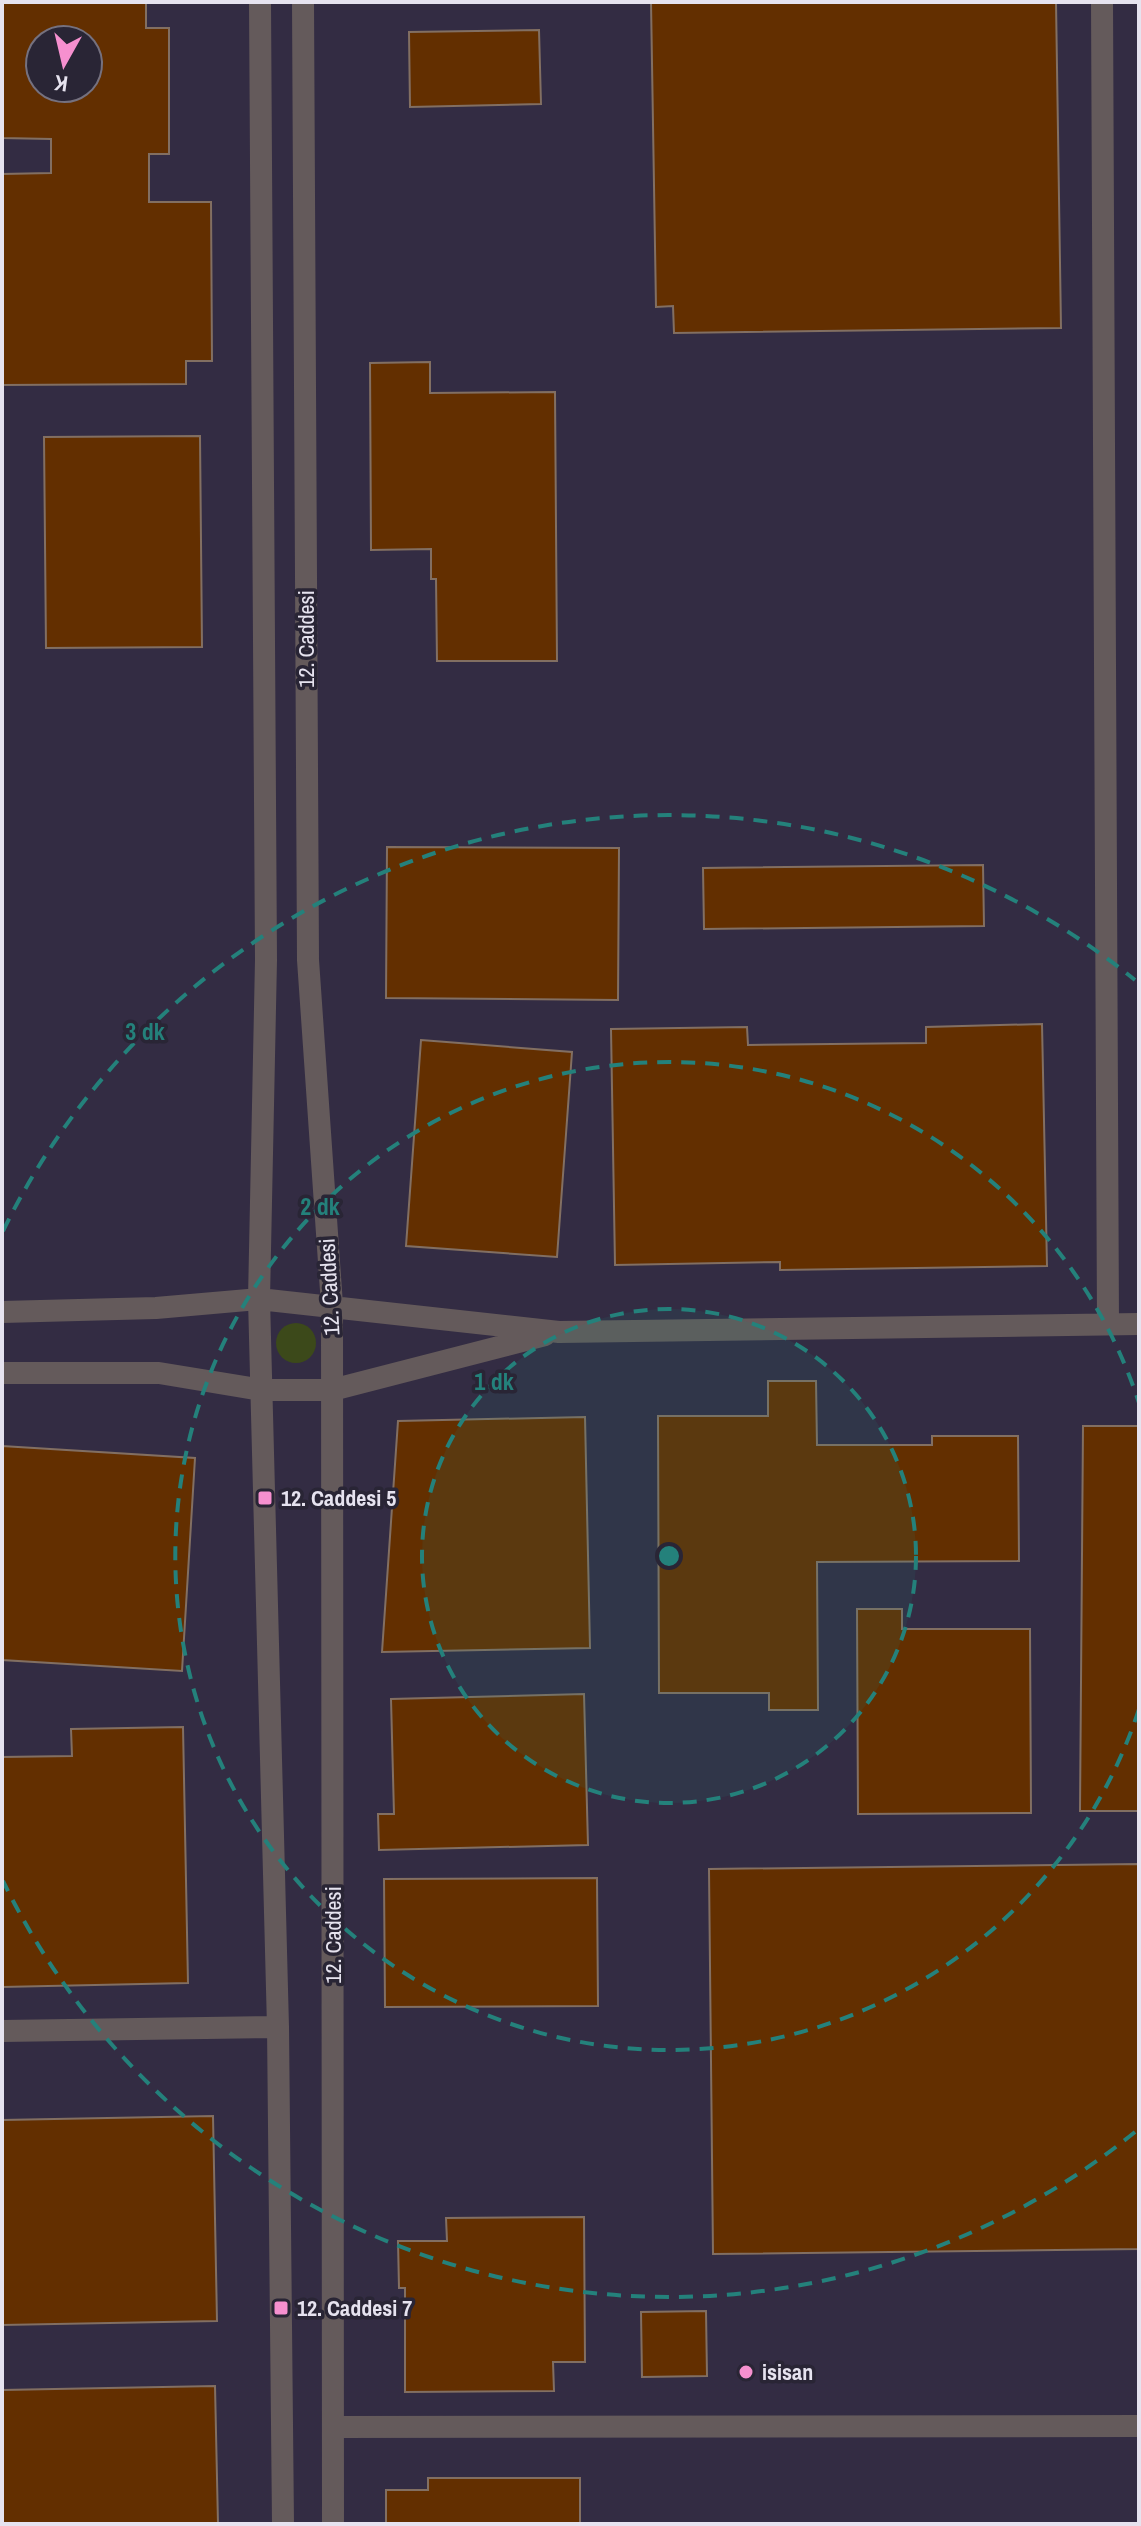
<svg xmlns="http://www.w3.org/2000/svg" width="1141" height="2526" font-family="'Archivo Narrow',sans-serif">
  <style>
    .built { fill: #332c43; fill-rule: evenodd }
    .green { fill: #3c491a }
    .building { fill: #632f00; stroke: #826f62; stroke-width: 2; fill-rule: evenodd }
    .lines { fill: none; stroke-linecap: round; stroke-linejoin: round }
    .minor { stroke: #645a5b; stroke-width: 22 }
    .ring { fill: none; stroke: #24817b; stroke-width: 4; stroke-dasharray: 14 10 }
    .poi-dot { fill: #f690cf; stroke: #292535; stroke-width: 3 }
    .labels { text-anchor: middle; dominant-baseline: central; stroke-width: 7; stroke-linejoin: round; paint-order: stroke }
    .street-label { font-size: 22px; fill: #e6e3ef; stroke: #292535 }
    .poi-label { font-size: 22px; font-weight: bold; fill: #e6e3ef; stroke: #292535; text-anchor: start }
    .centre { fill: #24817b; stroke: #292535; stroke-width: 4 }
    .ring-label { font-size: 24px; text-anchor: middle; font-weight: bold; fill: #24817b; stroke: #292535; stroke-width: 7; stroke-linejoin: round; paint-order: stroke }
  </style>
  <rect width="100%" height="100%" fill="#292535"/>
  <!-- built -->
  <path class="built" d="M2,2h1137v2522h-1137zM40,40h48v48h-48z"/>
  <!-- green -->
  <path class="green" d="M276 1343a20 20 0 1 1 40 0a20 20 0 1 1-40 0Z"/>
  <!-- building -->
  <path class="building" d="M2,2h144v26h23v126h-20v48h62l1,159h-26v23l-184,1v-211l49,-1v-34l-49,-1zM40,40h48v48h-48z
    M651,2h405l5,326 -387,5 -1,-27 -17,1z
    M539,30l2,74 -131,3 -1,-75z
    M430,362v31l125,-1 2,269h-120l-1,-82h-5v-30l-60,1 -1,-187z
    M200,436l2,211 -156,1 -2,-211z
    M387,847l232,1 -1,152 -232,-2z
    M983,865l1,61 -280,3 -1,-61z
    M1042,1024l5,242 -267,4v-8l-165,3 -4,-236 136,-2 1,18 178,-2v-16z
    M421,1040l151,12 -15,205 -151,-11z
    M768,1381h48l1,64h115v-9h86l1,125 -202,1 1,148h-49v-17h-110l-1,-277h110z
    M585,1417l5,231 -208,4 16,-231z
    M1083,1426h56v385h-59z
    M2,1446l193,12 -13,213 -180,-11z
    M857,1609h45v20h128l1,184 -173,1z
    M584,1694l4,151 -209,5 -1,-36h16l-3,-115z
    M183,1727l5,256 -186,4v-230l70,-1 -1,-27z
    M1139,1864v385l-426,5 -4,-385z
    M597,1878l1,128 -213,1 -1,-128z
    M213,2116l4,205 -215,4v-205z
    M584,2217l1,145h-32l1,29 -149,1v-104h-6l-1,-47h49l-1,-23z
    M706,2311l1,65 -65,1 -1,-65z
    M215,2386l3,138h-216v-134z
    M428,2478h152v46h-194v-34h42z"/>
  <g class="lines">
    <!-- minor -->
    <path class="minor" d="M260,2l6,958 -7,339 19,728 5,497
      M303,2l5,958 24,345 1,1219
      M1102,2l6,1322
      M2,1312l154,-4 103,-9 300,33 580,-8
      M2,1373h157l103,17h70l213,-55
      M2,2031l276,-4
      M333,2427l806,-1"/>
  </g>
  <!-- distance rings -->
  <circle cx="669" cy="1556" r="247" fill="#24817b" fill-opacity=".12"/>
  <g class="ring">
    <circle cx="669" cy="1556" r="247"/>
    <path d="M1139 1709A494 494 0 1 1 1139 1403"/>
    <path d="M1135 2132A741 741 0 0 1 3 1881M3 1231A741 741 0 0 1 1135 980"/>
  </g>
  <!-- markers -->
  <g class="poi-dot">
    <rect x="257" y="1490" width="16" height="16" rx="4"/>
    <rect x="273" y="2300" width="16" height="16" rx="4"/>
    <circle cx="746" cy="2372" r="8"/>
  </g>
  <g class="labels">
    <!-- street labels -->
    <g class="street-label">
      <text transform="translate(306 639) rotate(-90)">12. Caddesi</text>
      <text transform="translate(329 1287) rotate(-93)">12. Caddesi</text>
      <text transform="translate(333 1935) rotate(-90)">12. Caddesi</text>
    </g>
    <!-- poi labels -->
    <g class="poi-label">
      <text x="281" y="1498">12. Caddesi 5</text>
      <text x="297" y="2308">12. Caddesi 7</text>
      <text x="762" y="2372">isisan</text>
    </g>
  </g>
  <circle cx="669" cy="1556" r="12" class="centre"/>
  <g class="ring-label">
    <text x="145" y="1040">3 dk</text>
    <text x="320" y="1215">2 dk</text>
    <text x="494" y="1390">1 dk</text>
  </g>
  <!-- border -->
  <rect width="1141" height="2526" fill="none" stroke="#e6e3ef" stroke-width="8"/>
  <!-- north arrow -->
  <g transform="translate(64 64) rotate(188)"><circle r="38" fill="#292535" stroke="#75717f" stroke-width="2"/>
  <path d="M0-6L14 30L0 20L-14 30Z" fill="#f690cf"/>
  <text y="-12" font-size="22" font-weight="bold" text-anchor="middle" fill="#e6e3ef">K</text>
  </g>
</svg>
